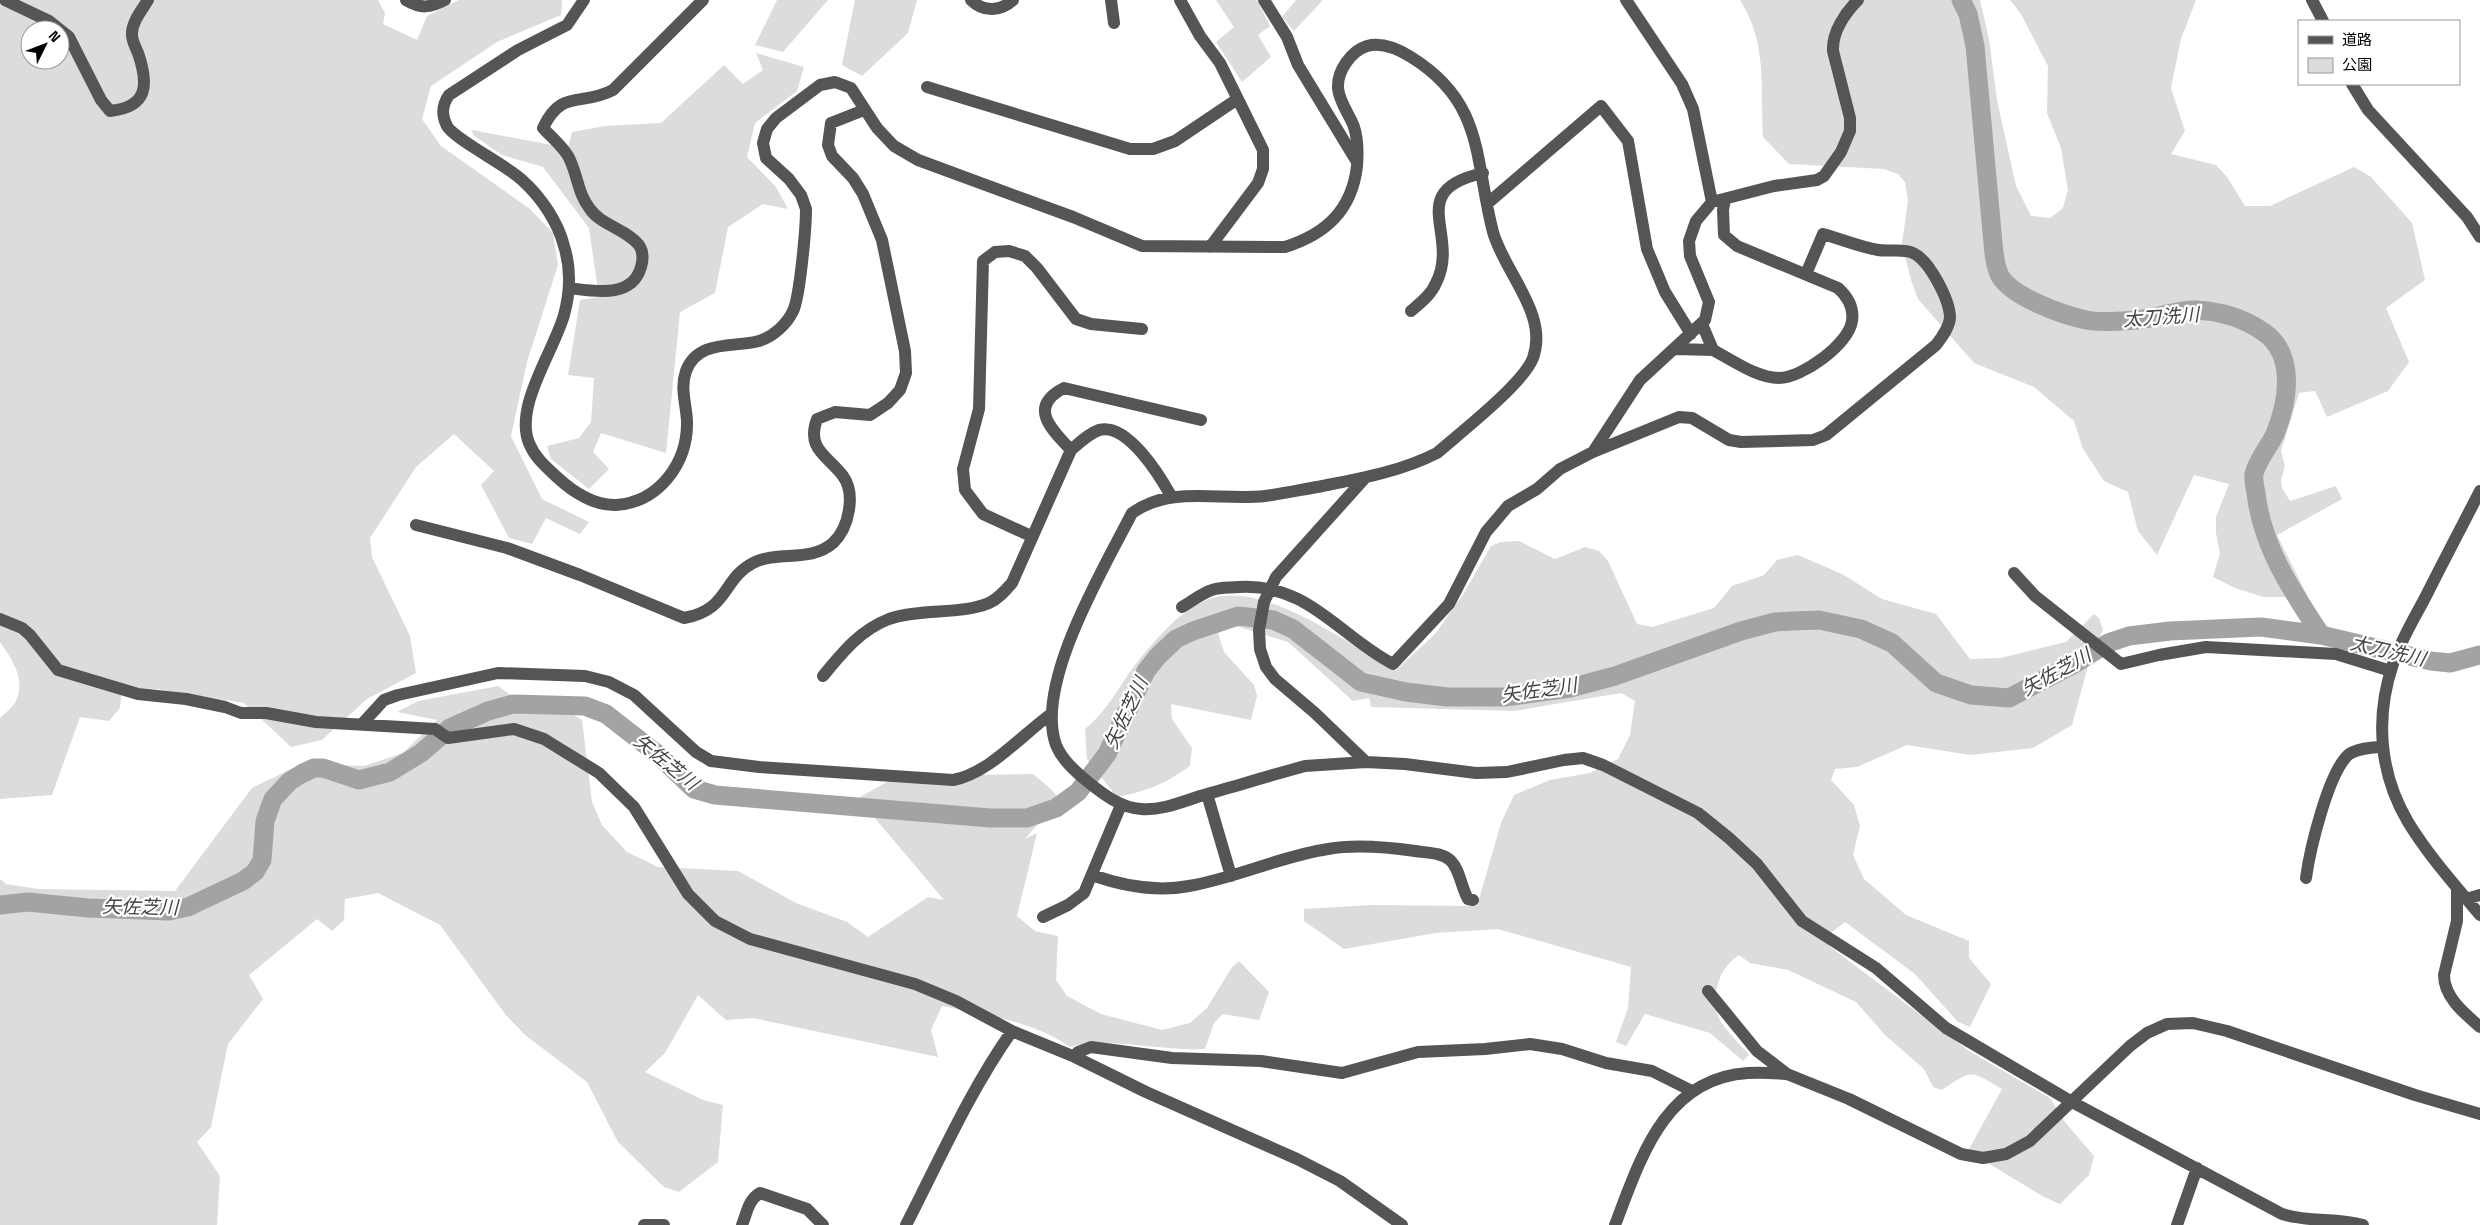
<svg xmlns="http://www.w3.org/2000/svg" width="2480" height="1225" font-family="'Space Grotesk','Noto Sans JP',sans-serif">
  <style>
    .green { fill: #dcdcdc; fill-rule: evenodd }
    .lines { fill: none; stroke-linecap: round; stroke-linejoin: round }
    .river { stroke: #a3a3a3; stroke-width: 19 }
    .minor { stroke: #555; stroke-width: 12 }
    .labels { text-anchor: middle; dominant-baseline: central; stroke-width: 4.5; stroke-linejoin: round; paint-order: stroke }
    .water-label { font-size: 19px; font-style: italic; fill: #444; stroke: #fff }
  </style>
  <rect width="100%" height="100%" fill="#fff"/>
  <!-- green -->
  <path class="green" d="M0,0h378l7,13 -2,11 34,16 10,-24 32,-16h103l-1,15 -64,27 -66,44 -9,33 19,27 89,63 23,24 5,32 -31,97 -16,74 31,63 47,23 -9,12 -34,-16 -14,26 -23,-6 -28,-53 13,-14 -40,-37 -38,33 -46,71 2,19 38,79 6,37 -49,26 -45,41 -31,7 -47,-44 -87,-14 -35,-1 -2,20 -11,13 -29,-4 -28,78 -52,4v-81c5,-5 13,-11 16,-17 10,-22 -4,-42 -16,-59zM30,30h30v30h-30z
    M777,0h51l-45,52 -28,-7z
    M855,0h62l-9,33 -46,43 -20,-11z
    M1216,0h41l13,26 -12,9 13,22 -29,25 -26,-40 18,-15z
    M1296,0h27l-29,31 -12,-14z
    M1740,0h240l9,39 8,61 19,86 15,30 19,2 13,-10 5,-18 -7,-42 -14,-35 1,-47 -27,-52 -11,-14h186l-15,39 -10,49 14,43 -14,23 45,11 11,12 18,29h25l84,-39 17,10 41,46 13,57 -39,28 23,54 -21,29 -61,26 -12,-26 -16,2 -18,58 4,15 -4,14 1,8 8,13 46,-15 6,13 -65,36 31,62h-45l-28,-9 -22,-11 7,-24 -4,-20v-16l13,-33 -35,-9 -37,80 -19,-24 -10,-39 -24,-11 -21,-32 -9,-28 -40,-34 -60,-24 -56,-64 -7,-19 -9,-36 6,-44 -3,-18 -7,-8 -14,-5 -95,-5 -26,-27c-3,-50 5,-93 -23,-137z
    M756,53l48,14 -7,24 -42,32 -8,34 29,30 12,22 -25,-5 -35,23 -13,66 -35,19 -14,141 -65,-20 -8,19 16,17 -20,20 -38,-30 -4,-13 32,-8 12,-16 3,-44 -26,-3 12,-75 19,-3 -10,-69 -46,-61 -41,-12 -29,-20 -1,-5 96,18 4,-16 33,-6 56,-3 63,-58 19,19 20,-14z
    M1519,541l36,18 30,-12 14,4 9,10 29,63 15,3 62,-19 18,-22 32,-11 13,-15 21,-5 44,19 40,25 54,15 34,45 30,-1 66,-16 28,-28 5,4 4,12 -12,25 -19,70 -39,23 -63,7 -63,-10 -50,22 -22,2 -4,11 23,25 6,21 -7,29 11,24 42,36 63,26v17l22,26 -21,43 -12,-5 -43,-48 -70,-52 -13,10 -3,14 140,105 81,47 15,24 29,34 -5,19 -29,29 -16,-7 -76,-46 34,-62c-32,-18 -28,-21 -60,1l-9,-3 -9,-18 -39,-34 -29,-33 -68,-32 -38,-7 -11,-8c-21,14 -28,39 -20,63 4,10 23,28 30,37l-6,6 -33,-28 -65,-19 -19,32 -10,-4 12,-34 3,-41 -133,-38 -62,4 -92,16 -40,-28v-12l66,-4 107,1 24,-83 13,-28 36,-15 40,-7 28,-14 12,-24 5,-34 -14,-8 -107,18 -143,-4 -2,-9 -16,3 -65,-59 -52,-16 -18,7 6,19 30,33 3,11 -6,24 -80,-16 1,15 20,29 -2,18c-25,18 -43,25 -73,31l-30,-38 -2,-30c26,-21 37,-50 58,-74 19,-22 38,-45 66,-56 55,-19 140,45 186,72l40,-37 29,-41 27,-47 10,-4z
    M498,686l29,21 40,4 15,9 10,82 10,23 25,27 31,15 80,4 58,32 51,19 21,15 60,-40 16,3 -86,-102 40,-22 135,-2 18,15 8,10 -34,40 12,-6 -20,83 18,15 23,5 -2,44 11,16 34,18 61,16 28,-7 17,-15 25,-41 7,-6 30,31 -10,28 -36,-6 -9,9 -9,26c-40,3 -100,-13 -135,-2 -37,-26 -85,-32 -128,-41l-11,24 7,27 -185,-39 -27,2 -28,-25 -33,58 -20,19 58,28 20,5 -5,57 -39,30 -15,-5 -46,-45 -31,-60 -62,-47 -20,-21 -65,-89 -62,-32 -33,6 -1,21 -12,11 -15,-12 -68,56 14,24 -35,45 -17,83 -14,15 23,34 -3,49h-217v-346l6,5 32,5 137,2 77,-103 49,-24 63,2 39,-13 34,-33 -40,-8 21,-11z"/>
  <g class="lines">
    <!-- river -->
    <path class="river" d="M1961,0l7,14 7,32 18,197c1,11 2,23 7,33 12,21 63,39 86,44 15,3 34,1 49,0 20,-1 40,-10 60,-10 26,1 49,8 70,23 31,23 23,69 10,101 -6,13 -18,26 -21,40 -1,5 1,13 2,19 6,54 36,98 65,142
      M0,905l28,-3 60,6 81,3 19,-4 55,-26 12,-9 7,-12 3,-39 8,-22 17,-18 13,-8 11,-5h9l36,12 31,-8 31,-19 29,-25 38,-17 25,-7 72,2 21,8 50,39 38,36 21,6 275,23h37l29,-10 22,-16 29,-38 39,-83 12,-15 18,-17 17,-8 45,-15 35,4 20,9 68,53 45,10 41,5h58l65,-9 45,-12 126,-45 34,-9 19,-1 25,-1 42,9 31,14 44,40 35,12 38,3 67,-35 32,-20 21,-7 41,-5 91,-4 60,8 110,26 19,2 30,-8"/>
    <!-- minor -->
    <path class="minor" d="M5,0l44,21 20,16 32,63 9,11c38,-4 39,-26 28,-58 -2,-5 -6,-12 -6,-18 -1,-12 10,-25 16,-35
      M406,0c15,9 24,8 39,0
      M584,0l-17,25 -49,25 -69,45c-7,10 -8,19 -2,31 7,13 61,40 75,54 19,17 36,42 42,66 7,22 6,47 0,69 -10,36 -50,91 -35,128 6,15 17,24 29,35 15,14 37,28 58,27 44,-3 72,-43 71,-84 -1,-18 -7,-33 -1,-50 12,-32 48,-23 73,-30 14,-4 28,-17 34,-30 7,-14 13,-84 13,-102l-5,-14 -12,-16 -23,-21 -3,-15 4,-14 9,-11 44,-33 15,-3 16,6 26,40 17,18 24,14 155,57 69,29 143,1c41,-13 67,-37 72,-81 1,-13 1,-27 -3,-39 -4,-12 -15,-25 -16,-39 -1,-17 13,-37 29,-42 15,-4 31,3 44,11 74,46 63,102 82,175 11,40 56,82 40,126 -10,26 -72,74 -96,95 -37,19 -79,26 -120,34 -17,3 -35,7 -52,9 -46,5 -94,-11 -133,17 -28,55 -98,171 -76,232 6,15 20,27 32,37 15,12 33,26 53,27 22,2 45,-9 66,-15 32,-9 65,-19 98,-28l61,-4 39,2 71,9 31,-1 57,-12 19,-2 20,7 95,48 31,25 28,26 45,57 74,47 70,60 126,74 210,112c28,9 54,3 81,11
      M971,0c13,13 30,11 42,0
      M1111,0l3,23
      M1180,0l20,36 20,27 43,87v19l-5,14 -48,64
      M1264,0l23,37 11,28 59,97
      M1626,0l56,84 11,25 19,93
      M2312,0l11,21
      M2352,84l16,26 99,107 13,20
      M927,87l203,62h23l22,-8 61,-41
      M1488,203l113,-97 27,35 19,108 18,43 26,42
      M569,288c25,3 63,11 72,-21 2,-7 2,-16 -2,-22 -13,-16 -38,-20 -49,-36 -12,-15 -12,-32 -20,-49 -4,-11 -19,-23 -27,-32 19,-40 38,-21 70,-38l90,-90
      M1411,311c9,-8 20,-16 25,-28 25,-49 -33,-92 47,-110
      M1702,324l11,26c19,10 44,28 66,28 23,0 70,-34 73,-57 2,-13 -4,-24 -14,-33l-101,-42 -13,-11 -1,-25 2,-11
      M1675,349l38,1
      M1071,450c-19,-20 -44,-43 -7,-62l137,32
      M1593,452l47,-72 65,-60 4,-18 -19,-46 -1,-15 7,-20 16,-19 62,-16 43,-6 7,-4 17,-24 9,-21v-13l-17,-67c-1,-19 12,-38 25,-51
      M1365,478l-89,99 -12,25 -5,28 1,19 6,18 9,12 40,34 51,49
      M2480,491c-17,33 -35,67 -52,101 -12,24 -27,47 -35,72 -18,53 -14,109 15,158 20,33 47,63 72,93
      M416,525l91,23 73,27 104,43c45,-8 38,-39 69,-55 25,-13 57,0 80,-20 16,-15 23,-49 10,-67 -16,-21 -37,-27 -26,-57l18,-7 35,3 18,-12 12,-13 6,-17 -1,-22 -23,-111 -19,-46 -10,-16 -21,-22 -4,-11 3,-22 33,-13
      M1031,536l-48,-22 -18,-24 -2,-21 16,-60 4,-148 12,-9 14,-1 16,5 12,12 39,51 15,5 51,5
      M2014,573l21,23 86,68 38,-9 47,-8 130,7 55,17
      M1182,607c9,-5 20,-14 30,-17 8,-3 18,-2 27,-3 69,-4 99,48 154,77l56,-60 37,-72 22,-26 29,-17 23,-20 33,-17 86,-35 13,1 37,22 12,2 72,-2 13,-5 110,-90c6,-8 13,-17 14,-27 0,-18 -21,-58 -37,-65 -10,-5 -24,-1 -35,-3 -18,-3 -37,-11 -55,-16l-17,40
      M0,619l22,9 8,7 28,35 80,24 48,5 39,8 16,6h25l50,9 119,7 13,9 66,-9 30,10 55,34 35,34 54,87 27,27 35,18 165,45 41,17 56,30 63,26 71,35 151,67 43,22 62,44
      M823,676c19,-23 37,-46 66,-57 32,-11 72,-4 100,-16 9,-4 16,-12 23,-20l59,-133c8,-7 17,-16 28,-20 28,-8 61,46 72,66
      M362,724l22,-24 14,-5 100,-22 87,3 24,6 25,13 62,57 15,9 48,6 194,13c35,-6 69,-45 98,-66
      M1207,794l24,82
      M1092,875c31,11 65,17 97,11 47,-8 92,-30 139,-37 28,-5 59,-2 87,2 11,2 27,1 36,10 9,9 10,26 17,38l5,1
      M2306,878c4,-29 22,-104 42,-123 7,-6 25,-8 33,-8
      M2457,888v33l-13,54c0,22 20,38 36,52
      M2466,899l14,-4
      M1043,917l25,-12 16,-12 37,-88
      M1708,991l49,60 30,23 62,25 112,55 22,4 23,-4 24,-13 100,-95 17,-13 20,-9 26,-1 34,8 188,64 65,19
      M1075,1057l3,-5 13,-5 81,11 89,3 81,12 76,-21 67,-3 45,-5 32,5 44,14 46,8 40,20
      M644,1225h20
      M742,1225c5,-12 6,-25 18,-32l47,16 16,16
      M906,1225c34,-66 63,-133 106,-194
      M1615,1225c25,-65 49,-147 133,-152 13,-1 26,0 39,1
      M2177,1225l20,-57"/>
  </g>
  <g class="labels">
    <!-- water labels -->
    <g class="water-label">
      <text transform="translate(2161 317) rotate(-4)">太刀洗川</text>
      <text transform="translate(2388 651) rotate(13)">太刀洗川</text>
      <text transform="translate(2056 672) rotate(-29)">矢佐芝川</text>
      <text transform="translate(1539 690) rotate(-8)">矢佐芝川</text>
      <text transform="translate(1126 713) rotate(-65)">矢佐芝川</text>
      <text transform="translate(666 762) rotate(39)">矢佐芝川</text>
      <text transform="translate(140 907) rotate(1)">矢佐芝川</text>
    </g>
  </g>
  <!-- legend -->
  <rect x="2298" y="20" width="162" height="65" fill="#ffffff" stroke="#999999"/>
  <rect x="2308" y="36" width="25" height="8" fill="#555555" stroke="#999999"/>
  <text x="2342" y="45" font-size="15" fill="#000000">道路</text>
  <rect x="2308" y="58" width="25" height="15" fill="#dcdcdc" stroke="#999999"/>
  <text x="2342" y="70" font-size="15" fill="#000000">公園</text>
  <!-- north arrow -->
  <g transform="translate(45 45) rotate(48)"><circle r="24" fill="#ffffff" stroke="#999999"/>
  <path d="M0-4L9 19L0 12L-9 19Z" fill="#000000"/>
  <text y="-8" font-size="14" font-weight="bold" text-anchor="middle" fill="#000000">N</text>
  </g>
</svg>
